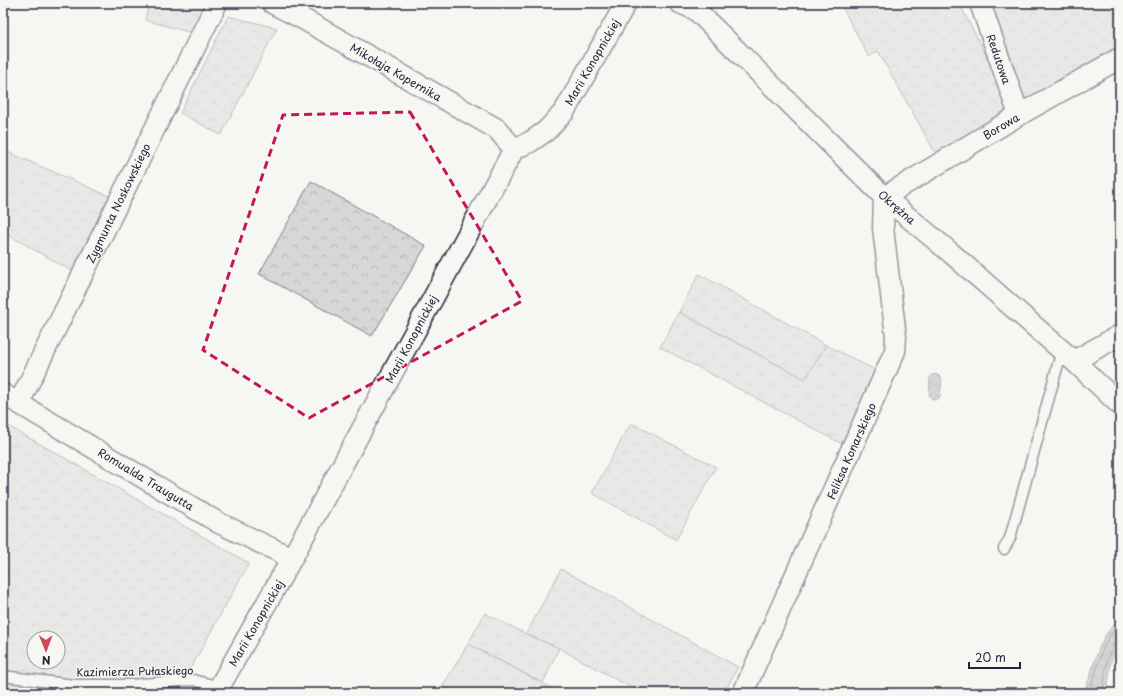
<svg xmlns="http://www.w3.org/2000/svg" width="1123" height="696" font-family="'Playpen Sans',sans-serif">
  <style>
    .grass { fill: url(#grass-tufts); stroke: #7c7c89 }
    .forest { fill: url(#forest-crowns); stroke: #7c7c89; fill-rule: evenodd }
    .water { fill: url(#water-waves); stroke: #757583 }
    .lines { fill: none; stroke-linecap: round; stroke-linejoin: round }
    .shore { stroke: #5a5a6b; stroke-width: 1 }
    .lane-casing { stroke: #22223b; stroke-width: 13 }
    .street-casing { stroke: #22223b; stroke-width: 23 }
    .lane { stroke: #f6f6f2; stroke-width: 10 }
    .street { stroke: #f6f6f2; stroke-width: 20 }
    .marked { fill: none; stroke: #c2185b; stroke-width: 3; stroke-dasharray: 8 5; stroke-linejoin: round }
    .labels { text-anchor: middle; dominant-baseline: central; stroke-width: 3; stroke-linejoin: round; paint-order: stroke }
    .street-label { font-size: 11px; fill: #22223b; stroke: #f6f6f2 }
  </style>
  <defs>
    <pattern id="grass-tufts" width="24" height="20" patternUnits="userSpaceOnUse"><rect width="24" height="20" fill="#d7d7d7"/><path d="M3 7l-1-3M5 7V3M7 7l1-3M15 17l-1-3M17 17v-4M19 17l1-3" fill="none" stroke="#b8b8b9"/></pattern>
    <pattern id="forest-crowns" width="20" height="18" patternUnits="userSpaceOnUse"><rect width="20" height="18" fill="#d7d7d7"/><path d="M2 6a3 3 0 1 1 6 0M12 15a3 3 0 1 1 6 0" fill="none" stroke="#b8b8b9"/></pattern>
    <pattern id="water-waves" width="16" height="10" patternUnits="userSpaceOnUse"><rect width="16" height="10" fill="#adadb3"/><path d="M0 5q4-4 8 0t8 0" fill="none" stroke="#8c8c93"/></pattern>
  </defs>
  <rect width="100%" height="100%" fill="#f6f6f2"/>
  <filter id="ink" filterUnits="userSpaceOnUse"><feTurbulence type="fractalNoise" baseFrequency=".025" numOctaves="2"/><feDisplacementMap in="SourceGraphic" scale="8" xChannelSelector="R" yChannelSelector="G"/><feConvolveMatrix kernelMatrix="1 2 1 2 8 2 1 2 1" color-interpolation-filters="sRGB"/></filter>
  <g filter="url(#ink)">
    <!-- grass -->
    <path class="grass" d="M679,312l126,67 21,-34 53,27 -33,74 -186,-99z
      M485,613l41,21 33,14 -16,35 -75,-39z"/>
    <!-- forest -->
    <path class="forest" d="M132,3h72l-1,7 -11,23 -47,-13 3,-13z
      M840,3h119l54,104 -77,47 -58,-103 -9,6z
      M982,3h138v42l-96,55z
      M228,16l49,12 -56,107 -41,-22z
      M3,150l106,46 -37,75 -69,-39z
      M311,181l115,65 -54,90 -113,-62z
      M699,274l127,71 -21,34 -126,-67z
      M3,423l246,140 -72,130h-174zM34,638h24v24h-24z
      M631,423l85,44 -40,73 -84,-47z
      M561,569l177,98 -14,26h-83l-82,-45 -33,-14z
      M468,644l93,49h-107l-12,-6z"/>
    <!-- water -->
    <path class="water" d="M933,374l5,1 4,4 -2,18 -4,3 -4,-1 -3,-4 1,-17z
      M1120,620v19l-9,22 -3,25 -4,7h-21c13,-24 12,-56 37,-73z"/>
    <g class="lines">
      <!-- shore -->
      <path class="shore" d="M1088,693c11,-21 11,-53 32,-68
        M1101,693l3,-9 3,-24 8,-19 5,-2"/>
      <defs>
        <path id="lane" d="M1004,549l6,-11 52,-188
          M3,676l71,9h56l63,-5 27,7"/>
        <path id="street" d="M272,3l31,16 194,110 17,20
          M680,3l16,7 188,187 67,56 123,108 46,44
          M980,3l39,112
          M1074,361l46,-26
          M3,394l216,129 73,35
          M19,403l198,-400
          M216,693l76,-135 222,-409 16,-7 16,-11 18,-19 62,-109
          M743,693l152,-342 1,-14 -13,-109 1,-31 135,-82 101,-57"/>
      </defs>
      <!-- lane casing -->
      <use href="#lane" class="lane-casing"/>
      <!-- street casing -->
      <use href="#street" class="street-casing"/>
      <!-- lane -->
      <use href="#lane" class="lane"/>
      <!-- street -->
      <use href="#street" class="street"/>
    </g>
  </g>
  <!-- marked area -->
  <path d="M0 0H1123V696H0ZM410,112l112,189 -213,117 -106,-68 80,-235z" fill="#f6f6f2" fill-opacity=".55" fill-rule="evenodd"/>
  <path class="marked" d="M410,112l112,189 -213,117 -106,-68 80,-235z"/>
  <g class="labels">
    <!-- street labels -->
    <g class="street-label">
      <text transform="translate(999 59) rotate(71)">Redutowa</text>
      <text transform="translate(592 62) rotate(-60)">Marii Konopnickiej</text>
      <text transform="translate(396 72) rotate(30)">Mikołaja Kopernika</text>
      <text transform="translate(1001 126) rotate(-31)">Borowa</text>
      <text transform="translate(118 203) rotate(-64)">Zygmunta Noskowskiego</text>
      <text transform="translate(897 207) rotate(41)">Okrężna</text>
      <text transform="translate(411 339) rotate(-62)">Marii Konopnickiej</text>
      <text transform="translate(851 451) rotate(-66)">Feliksa Konarskiego</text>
      <text transform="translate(146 479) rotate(31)">Romualda Traugutta</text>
      <text transform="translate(256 623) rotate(-60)">Marii Konopnickiej</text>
      <text transform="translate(135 671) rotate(-1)">Kazimierza Pułaskiego</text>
    </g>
  </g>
  <!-- margin -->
  <rect width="1123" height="696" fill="none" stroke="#f6f6f2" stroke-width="16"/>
  <rect x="8" y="8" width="1107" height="680" fill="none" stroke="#22223b" stroke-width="1.5" filter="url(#ink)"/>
  <!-- north arrow -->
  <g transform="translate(46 650) rotate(179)"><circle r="19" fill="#f6f6f2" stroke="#a1a1a9"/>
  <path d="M0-3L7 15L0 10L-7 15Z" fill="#d1495b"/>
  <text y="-6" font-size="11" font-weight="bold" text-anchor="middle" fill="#22223b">N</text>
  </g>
  <!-- scale -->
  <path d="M969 662v6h51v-6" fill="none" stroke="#22223b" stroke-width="2"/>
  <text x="975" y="662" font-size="12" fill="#22223b" stroke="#f6f6f2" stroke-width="3" paint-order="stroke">20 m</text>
</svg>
